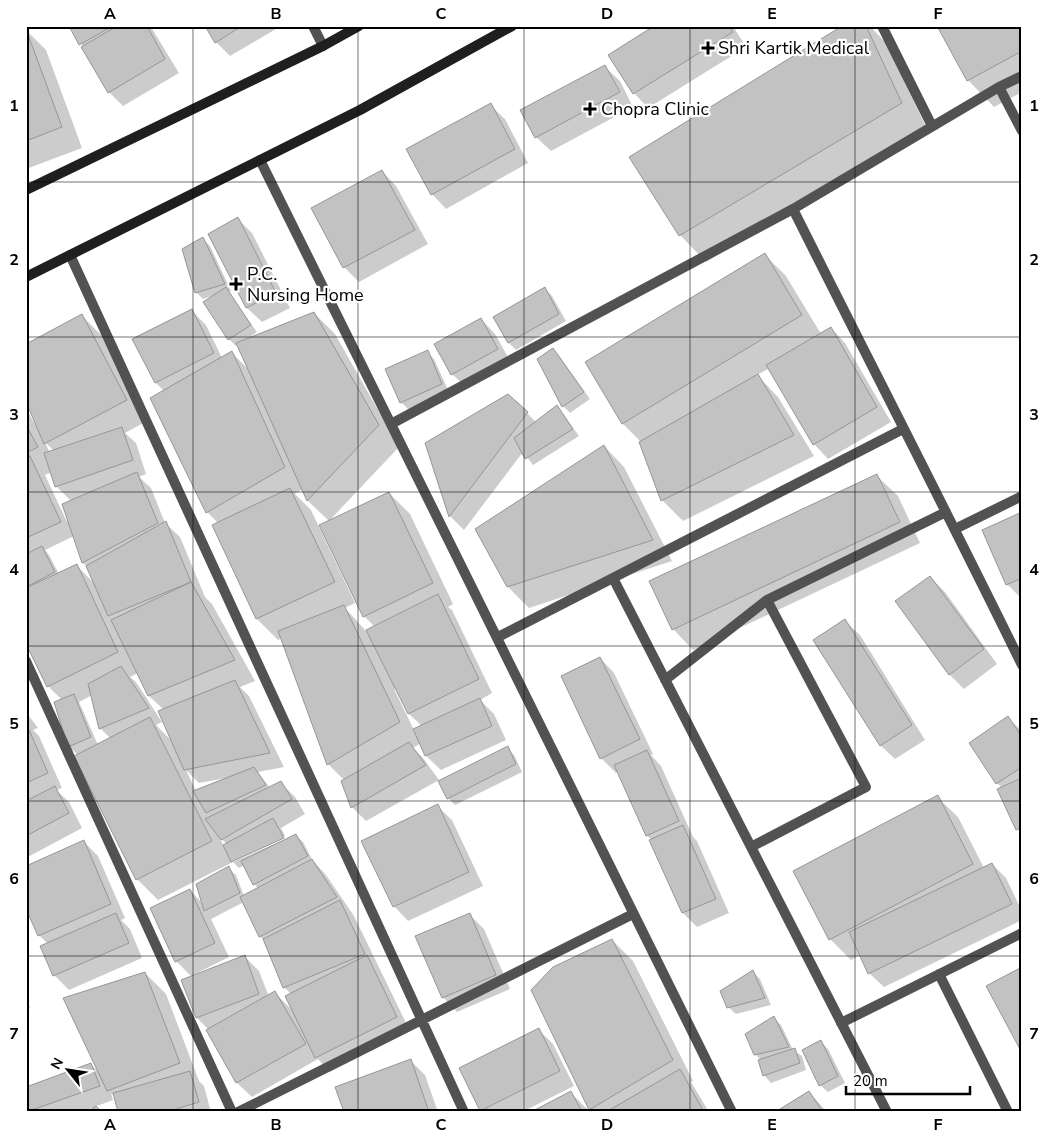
<svg xmlns="http://www.w3.org/2000/svg" width="1048" height="1138" font-family="'Nunito Sans',sans-serif">
  <style>
    .shadow { fill: #0003; fill-rule: evenodd }
    .building { fill: #c2c2c2; stroke: #969696 }
    .lines { fill: none; stroke-linecap: round; stroke-linejoin: round }
    .street { stroke: #525252; stroke-width: 10 }
    .secondary { stroke: #1f1f1f; stroke-width: 10 }
    .grid { fill: none; stroke: #000; stroke-width: 1; stroke-opacity: 0.55 }
    .poi-dot { fill: #000; stroke: #fff; stroke-width: 2 }
    .labels { text-anchor: middle; dominant-baseline: central; stroke-width: 4.5; stroke-linejoin: round; paint-order: stroke }
    .poi-label { font-size: 18px; fill: #000; stroke: #fff; text-anchor: start }
    .neatline { fill: none; stroke: #000; stroke-width: 2 }
    .grid-label { font-size: 16px; text-anchor: middle; font-weight: bold; fill: #000 }
  </style>
  <rect width="100%" height="100%" fill="#fff"/>
  <!-- shadow -->
  <path class="shadow" d="M71,26h82l-2,1 28,46 -56,33 -14,-14z
    M207,26h74l-51,30 -14,-14z
    M656,26h77l13,21 -98,61 -14,-15z
    M845,26h25l16,17 41,86 -221,133 -26,-27 -49,-78z
    M939,26h83v66l-28,15 -26,-27z
    M26,30l20,20 36,98 -56,21z
    M605,67l15,14 13,26 -82,44 -15,-14z
    M490,105l15,14 23,44 -82,46 -14,-15z
    M382,171l14,15 32,58 -69,38 -15,-15 -31,-59z
    M238,219l14,14 38,75 -28,14 -15,-14 -37,-74z
    M203,239l7,7 21,45 -3,1 29,40 -10,7 67,-26 21,21 64,113 -70,74 -21,-20 -5,-12 -8,5 16,16 44,93 -10,5 21,23 9,-4 -11,-11 25,-123 21,21 43,90 -5,3 4,3 40,83 -12,7 14,14 12,26 -65,30 -15,-14 -5,-13 -8,5 10,10 16,22 -73,41 -14,-14 -7,-26 -17,-17 -46,-126 -4,2 -21,-21 -43,-93 5,-2 -12,-12 -43,-121 -8,-8 -22,-43 57,-30 15,15 16,33 10,-5 18,18 -12,-26 -2,1 -7,-7 -16,-43 -10,3 -7,-7zM396,688l13,26 13,12 -8,4 -20,-41z
    M765,255l21,21 35,58 10,-6 14,15 46,79 -63,37 -14,-15 -44,-76 -13,7 21,22 36,59 -131,65 -20,-20 -22,-59 -18,-18 -36,-61z
    M545,289l7,7 14,25 -50,29 -7,-7 -14,-25z
    M82,316l21,21 44,84 -22,12 11,10 10,31 -7,3 12,11 14,35 15,14 25,60 7,7 43,77 -15,6 9,9 35,71 -26,5 12,16 11,-5 14,14 10,17 -24,14 4,8 -52,23v3l-75,38 -21,-21 -59,-124 -9,-8 -7,-47 -14,-14 -22,-45v-233l11,20h2zM45,442l9,9 -4,2zM52,472l4,14 16,16 -3,19 -2,1 -22,-47zM74,536l9,27 6,6 7,16 -20,-20 -17,9 -10,-19 -4,-5zM138,673l11,23 15,14 8,31 -16,-16 6,-3 -26,-40 -6,-5zM92,695l8,33 10,10 -12,7 -19,-43zM186,770l13,13 27,-5 -30,13zM219,837l8,7 -3,2z
    M481,319l14,15 17,30 -45,24 -15,-14z
    M553,350l7,7 30,42 -20,14 -7,-7z
    M427,352l7,7 15,33 -41,17 -7,-7z
    M556,407l7,7 16,22 -46,29 -10,-13 -59,78 -14,-14 -24,-73 101,-30 9,9z
    M604,446l20,21 48,94 -143,47 -21,-21 -32,-58z
    M877,476l21,20 22,47 -227,107 -20,-21z
    M1022,513v86l-15,-15z
    M930,577l15,15 52,72 -33,25 -15,-15z
    M845,621l15,14 65,105 -30,19 -15,-14z
    M600,658l14,15 39,81 -2,1 10,11 32,71 4,4 32,72 -32,14 -14,-14 -32,-74 -4,-3 -29,-65 -2,2 -15,-15z
    M26,712l12,16 -5,2 6,6 23,52 -6,2 13,12 13,26 -56,30z
    M1008,718l14,13v103l-5,-5 -15,-41 -5,-5z
    M507,748l7,7 8,17 -67,33 -7,-7z
    M937,797l21,20 26,51 8,-4 14,14 16,33v9l-138,67 -15,-14 -8,-18 -10,5 -21,-21 -35,-68z
    M437,806l15,14 31,66 -75,35 -14,-15z
    M295,835l8,7 10,19 13,14 28,41 56,115 -80,41 -12,-13 -66,38 -15,-14 -29,-52 1,-1 -12,-12 -14,-37 62,-24 14,14 10,26 6,-4 17,17 -1,-16 -7,-7 -19,-46 -5,-4 -16,-35 -33,17 18,38 -38,19 -15,-15 14,-71 13,14 25,-36 8,7 8,21 15,-7 -5,-5 -9,-19 -6,3 -6,-6z
    M84,842l14,14 27,62 -4,2 9,9 12,29 -73,32 -14,-14 -13,-29 6,-3 -9,-9z
    M469,914l15,15 26,60 -53,23 -14,-15z
    M612,940l21,21 60,120 -2,1 18,30h-116l-3,-3z
    M753,972l7,7 11,26 -35,9 -8,-7z
    M145,973l21,21 33,87 5,5 7,26h-91l-4,-13 -5,-6 2,7 -32,12h-55l65,-47 8,7z
    M26,998l4,10 -4,1z
    M774,1018l7,7 12,25 9,6 4,14 -35,13 -7,-8 -3,-15 -6,-6z
    M539,1030l14,14 21,42 -52,26h-39l-2,-2z
    M821,1042l7,7 17,34 -17,9 -8,-7z
    M411,1061l14,14 13,37h-93z
    M570,1092l20,20h-57z
    M809,1092l18,20h-44z"/>
  <!-- building -->
  <path class="building" d="M69,26h44l-34,19z
    M117,26h30l18,33 -57,34 -27,-46z
    M205,26h37l-27,17z
    M654,26h75l4,6 -100,62 -25,-39z
    M842,26h24l36,77 -223,133 -50,-79z
    M937,26h85v25l-55,30z
    M26,29l36,98 -36,14z
    M605,65l15,27 -85,46 -15,-28z
    M491,103l24,46 -84,46 -25,-46z
    M382,170l33,60 -72,38 -32,-60z
    M238,217l38,76 -30,15 -38,-74z
    M203,237l22,47 -30,9 -13,-44z
    M765,253l37,62 -180,109 -37,-62z
    M226,287l25,38 -23,15 -25,-38z
    M545,287l14,27 -51,29 -15,-26z
    M192,309l22,44 -59,30 -23,-44z
    M314,312l65,113 -72,76 -71,-158z
    M82,314l45,86 -83,44 -18,-42v-58z
    M481,318l17,31 -47,26 -17,-31z
    M831,327l46,80 -64,38 -47,-80z
    M553,348l31,44 -22,15 -25,-48z
    M428,350l14,34 -42,19 -15,-34z
    M232,351l53,116 -79,46 -56,-115z
    M758,374l36,61 -133,66 -22,-59z
    M508,394l20,18 -79,105 -24,-74z
    M557,405l16,24 -48,30 -11,-21z
    M26,425l12,22 -12,6z
    M122,427l11,33 -78,27 -11,-34z
    M604,445l49,95 -146,47 -32,-58z
    M30,456l31,66 -35,16v-81z
    M137,472l21,51 -76,40 -20,-59z
    M877,474l23,48 -228,108 -23,-49z
    M290,488l45,94 -79,37 -44,-94z
    M389,492l44,91 -70,34 -44,-92z
    M1022,512v66l-16,7 -24,-55z
    M166,521l25,61 -83,34 -22,-50z
    M42,546l13,26 -29,15v-33z
    M77,564l41,88 -71,35 -21,-43v-56z
    M930,576l54,73 -35,26 -54,-74z
    M191,582l44,78 -87,36 -37,-76z
    M438,594l41,85 -71,35 -42,-84z
    M344,605l56,117 -73,43 -49,-134z
    M845,619l67,106 -32,21 -67,-106z
    M600,657l40,82 -40,20 -39,-83z
    M121,666l28,42 -50,21 -11,-45z
    M235,680l35,73 -86,17 -26,-59z
    M74,694l17,43 -23,10 -14,-45z
    M480,698l12,28 -67,30 -12,-27z
    M1008,716l14,21v30l-26,17 -27,-41z
    M150,717l62,124 -76,39 -62,-124z
    M26,723l22,50 -22,10z
    M409,742l17,23 -75,43 -10,-27z
    M508,746l8,18 -69,35 -9,-18z
    M647,750l32,71 -33,15 -32,-71z
    M254,767l12,18 -60,28 -13,-22z
    M1022,778v49l-6,3 -19,-41z
    M281,781l11,18 -71,41 -16,-21z
    M55,786l14,27 -43,23v-35z
    M938,795l35,69 -144,76 -36,-69z
    M438,804l31,68 -76,35 -32,-66z
    M273,818l11,20 -53,24 -8,-17z
    M683,825l33,74 -34,14 -33,-73z
    M296,834l12,22 -55,29 -12,-24z
    M84,840l27,64 -73,32 -12,-27v-43z
    M312,859l25,38 -78,40 -19,-40z
    M992,863l20,41 -144,70 -19,-42z
    M229,866l11,27 -36,18 -8,-27z
    M190,889l25,54 -40,19 -25,-54z
    M340,900l25,54 -82,34 -20,-49z
    M116,913l13,30 -76,33 -13,-30z
    M470,913l26,62 -54,23 -27,-62z
    M612,939l61,121 -84,50 -58,-120 22,-23z
    M245,955l14,39 -63,24 -15,-38z
    M367,955l30,62 -82,41 -30,-62z
    M1022,967v86l-36,-67z
    M753,970l12,28 -38,10 -7,-17z
    M145,972l35,91 -73,28 -44,-93z
    M275,991l31,53 -70,39 -30,-53z
    M774,1016l15,31 -35,8 -9,-21z
    M539,1028l21,43 -80,40 -21,-43z
    M821,1040l17,36 -19,10 -17,-36z
    M795,1048l5,15 -37,13 -5,-16z
    M411,1059l18,53h-85l-9,-25z
    M91,1063l9,23 -74,26v-25z
    M680,1069l24,43h-98z
    M190,1071l9,31 -33,10h-48l-5,-19z
    M571,1091l11,21h-51z
    M809,1091l14,21h-42l-1,-3z
    M96,1106l6,6h-15z"/>
  <g class="lines">
    <!-- street -->
    <path class="street" d="M313,26l10,20
      M882,26l50,100
      M999,87l23,44
      M260,160l472,952
      M793,209c76,152 154,303 229,456
      M70,255l394,857
      M391,424l402,-215 206,-122 23,-11
      M955,529l67,-33
      M613,578l274,534
      M498,637l405,-208
      M26,661l206,451
      M665,680l102,-80 179,-88
      M751,847l115,-60 -99,-187
      M939,974l69,138
      M841,1023l181,-90
      M238,1112l395,-198"/>
    <!-- secondary -->
    <path class="secondary" d="M26,190l297,-144 36,-20
      M26,277l334,-167 152,-84"/>
  </g>
  <!-- grid -->
  <path class="grid" d="M193,26v1086M358,26v1086M524,26v1086M690,26v1086M855,26v1086M26,182h996M26,337h996M26,492h996M26,646h996M26,801h996M26,956h996"/>
  <!-- markers -->
  <g class="poi-dot">
    <path d="M705.5 40.5h5v5h5v5h-5v5h-5v-5h-5v-5h5z"/>
    <path d="M587.5 101.5h5v5h5v5h-5v5h-5v-5h-5v-5h5z"/>
    <path d="M233.5 276.5h5v5h5v5h-5v5h-5v-5h-5v-5h5z"/>
  </g>
  <g class="labels">
    <!-- poi labels -->
    <g class="poi-label">
      <text x="718" y="48">Shri Kartik Medical</text>
      <text x="601" y="109">Chopra Clinic</text>
      <text x="247" y="274">P.C.<tspan x="247" dy="21">Nursing Home</tspan></text>
    </g>
  </g>
  <!-- border -->
  <rect width="1048" height="1138" fill="none" stroke="#ffffff" stroke-width="55"/>
  <!-- north arrow -->
  <g transform="translate(68 1070) rotate(300)" stroke="#ffffff" stroke-width="4" paint-order="stroke">
  <path d="M0-4L9 19L0 12L-9 19Z" fill="#000000"/>
  <text y="-8" font-size="14" font-weight="bold" text-anchor="middle" fill="#000000">N</text>
  </g>
  <!-- scale -->
  <path d="M846 1086v8h124v-8" fill="none" stroke="#000000" stroke-width="2.5"/>
  <text x="853" y="1086" font-size="15" fill="#000000" stroke="#ffffff" stroke-width="4" paint-order="stroke">20 m</text>
  <rect x="28" y="28" width="992" height="1082" class="neatline"/>
  <g class="grid-label">
    <text x="110" y="19">A</text>
    <text x="276" y="19">B</text>
    <text x="441" y="19">C</text>
    <text x="607" y="19">D</text>
    <text x="772" y="19">E</text>
    <text x="938" y="19">F</text>
    <text x="14" y="111">1</text>
    <text x="1034" y="111">1</text>
    <text x="14" y="265">2</text>
    <text x="1034" y="265">2</text>
    <text x="14" y="420">3</text>
    <text x="1034" y="420">3</text>
    <text x="14" y="575">4</text>
    <text x="1034" y="575">4</text>
    <text x="14" y="729">5</text>
    <text x="1034" y="729">5</text>
    <text x="14" y="884">6</text>
    <text x="1034" y="884">6</text>
    <text x="14" y="1039">7</text>
    <text x="1034" y="1039">7</text>
    <text x="110" y="1130">A</text>
    <text x="276" y="1130">B</text>
    <text x="441" y="1130">C</text>
    <text x="607" y="1130">D</text>
    <text x="772" y="1130">E</text>
    <text x="938" y="1130">F</text>
  </g>
</svg>
